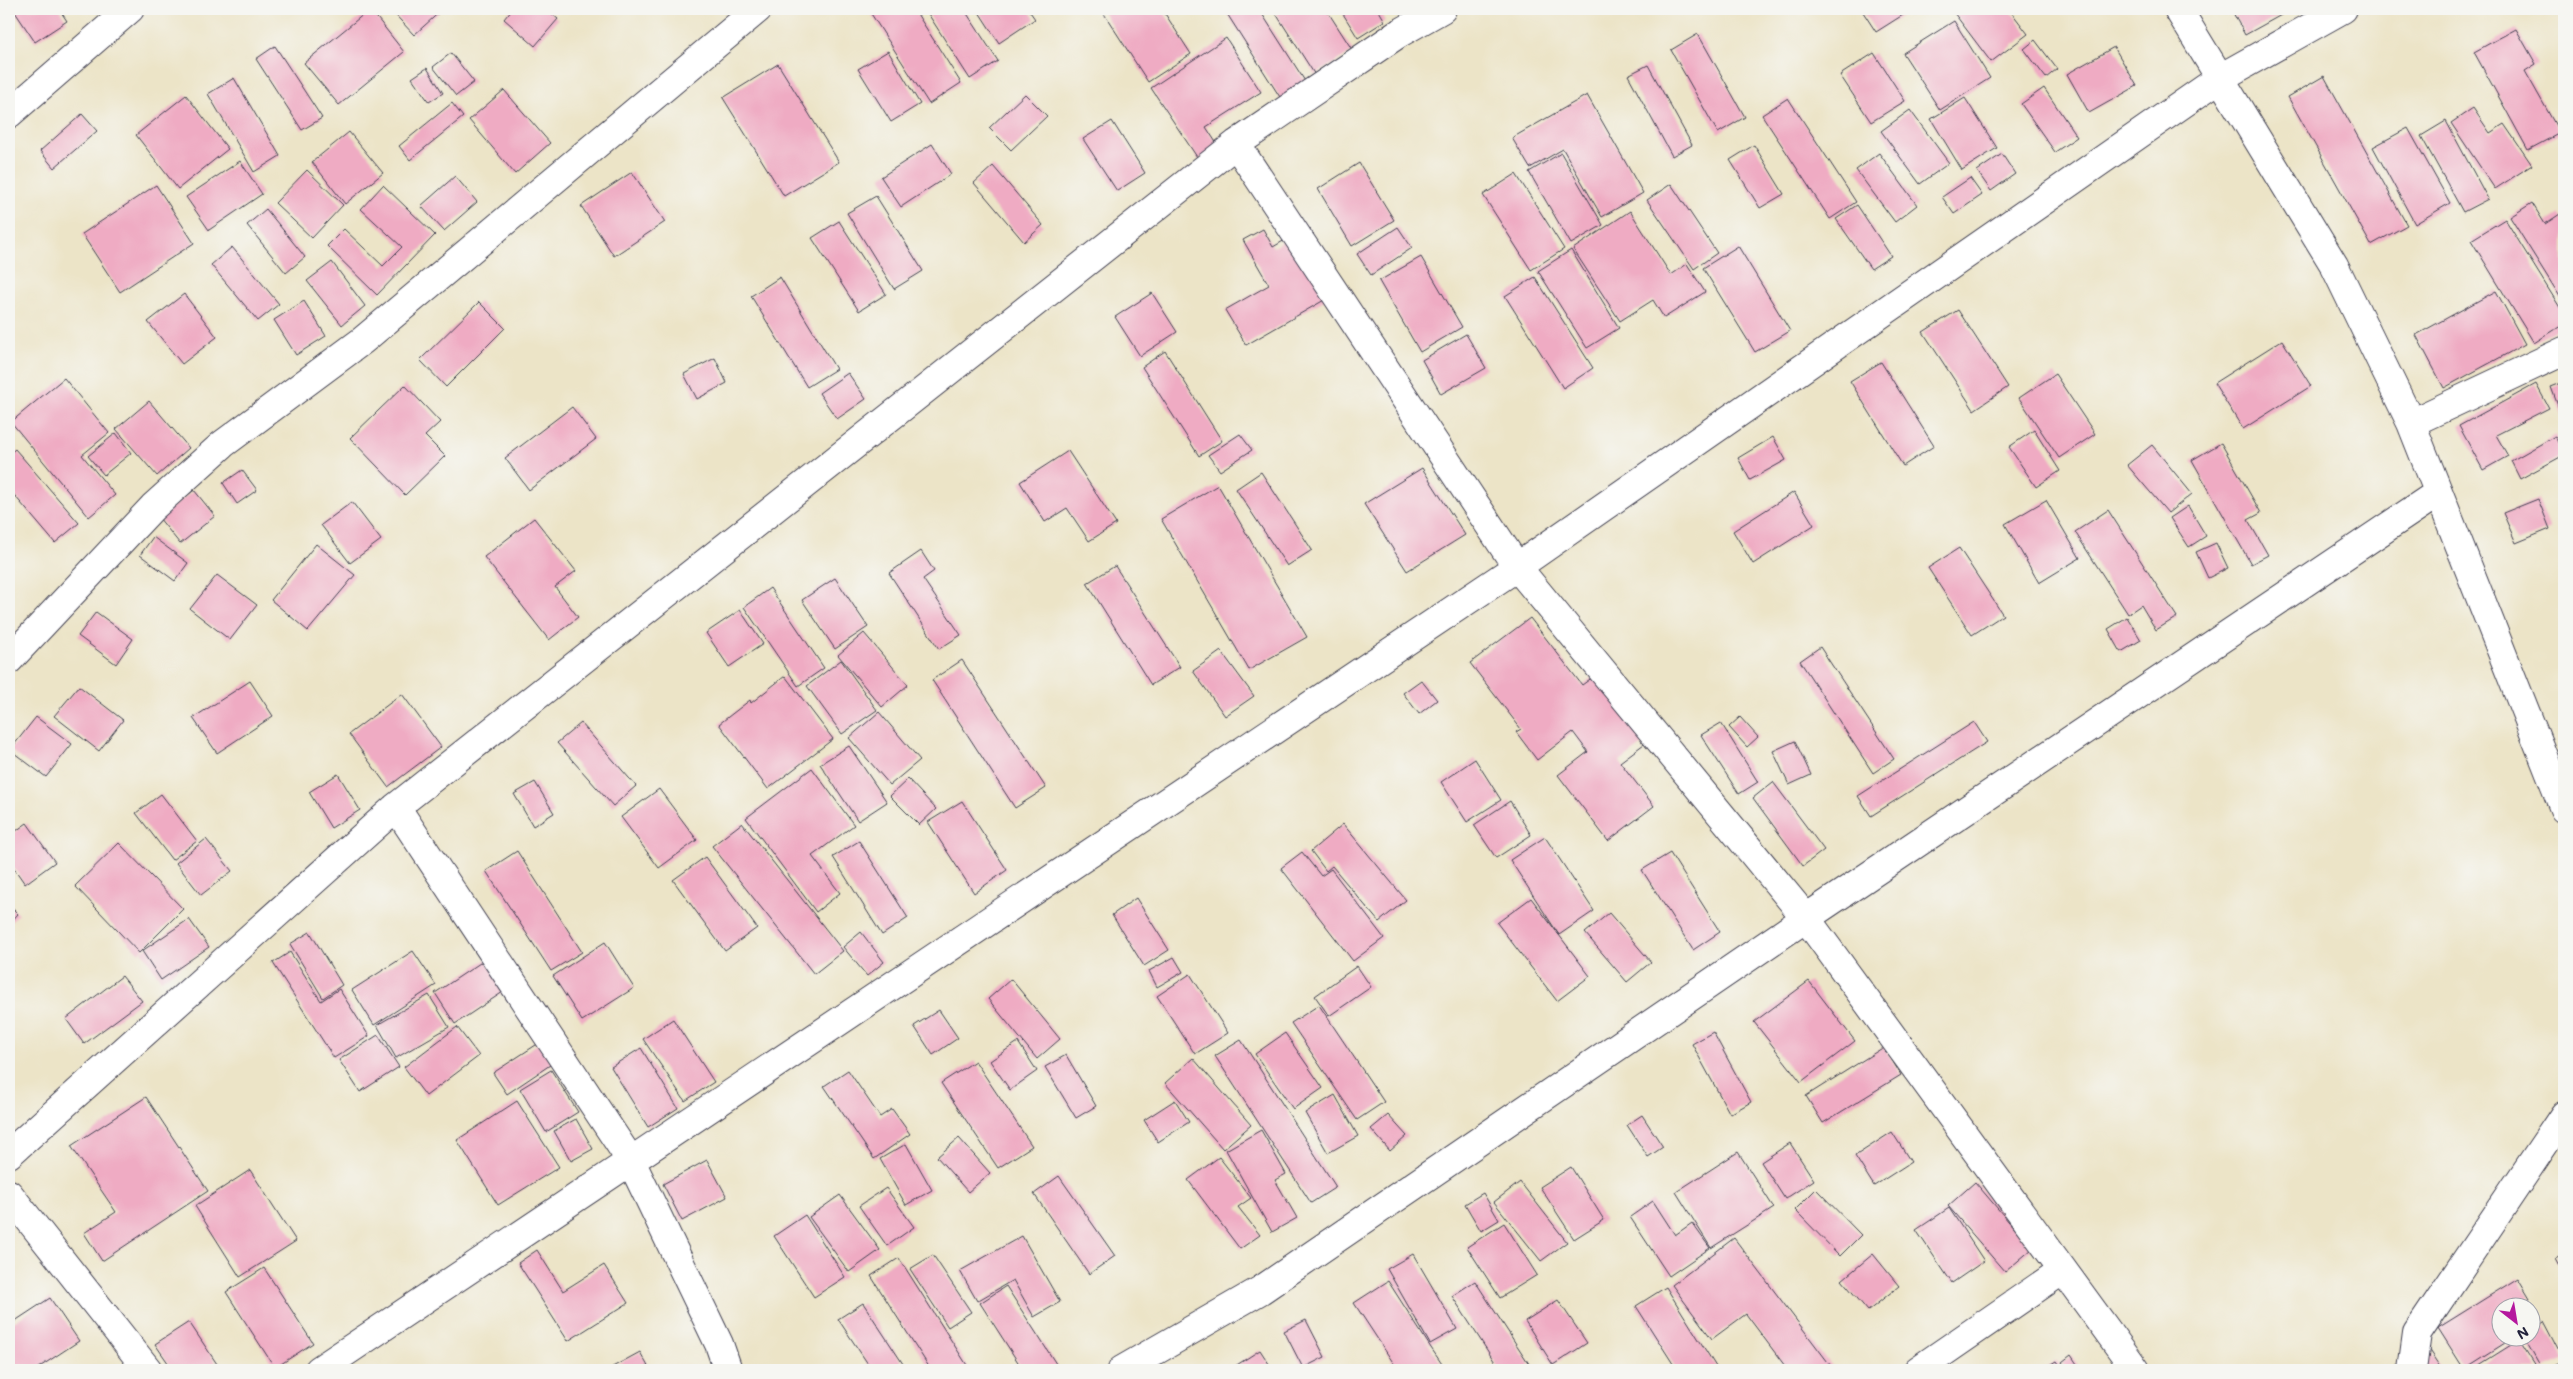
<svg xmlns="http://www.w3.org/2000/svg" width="2573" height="1379" font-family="Mali,sans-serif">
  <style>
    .building { fill: #efabc3 }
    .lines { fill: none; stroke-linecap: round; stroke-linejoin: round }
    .minor-casing { stroke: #403f50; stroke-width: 30 }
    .minor { stroke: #fff; stroke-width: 28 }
  </style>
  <rect width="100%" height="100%" fill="#f6f6f2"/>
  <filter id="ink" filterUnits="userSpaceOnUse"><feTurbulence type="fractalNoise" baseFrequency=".02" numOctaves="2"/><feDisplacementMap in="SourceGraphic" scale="10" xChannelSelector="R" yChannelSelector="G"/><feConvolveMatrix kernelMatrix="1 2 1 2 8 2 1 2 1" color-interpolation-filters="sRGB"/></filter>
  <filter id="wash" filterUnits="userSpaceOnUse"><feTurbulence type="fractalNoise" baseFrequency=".0096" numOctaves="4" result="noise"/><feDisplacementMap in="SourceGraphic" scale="20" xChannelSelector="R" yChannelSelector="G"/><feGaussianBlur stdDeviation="1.12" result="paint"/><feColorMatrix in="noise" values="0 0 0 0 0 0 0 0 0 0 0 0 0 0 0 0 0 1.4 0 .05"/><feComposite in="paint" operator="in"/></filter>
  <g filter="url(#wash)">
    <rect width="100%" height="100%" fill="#ece4c7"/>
    <g id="blocks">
      <!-- building -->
      <path class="building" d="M13,9h46l8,12 -32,21z
        M370,9l34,43 -65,53 -35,-42z
        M390,9h53l-29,26z
        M512,9h34l12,10 -23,27 -31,-27z
        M868,9h46l47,74 -32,21z
        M925,9h39l34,52 -28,18z
        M977,9h51l7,10 -36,24z
        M1101,9h61l29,45 -43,28z
        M1224,9h35l51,80 -25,16z
        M1273,9h53l27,42 -38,24z
        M1340,9h38l7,12 -27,17z
        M1861,9h43l2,4 -30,19z
        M1951,9h58l19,25 -37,28z
        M2231,9h61l-47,26z
        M1954,21l36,57 -50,32 -37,-57z
        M2516,29l20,35 -11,7 35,62 -32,17 -54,-98z
        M1698,34l47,83 -27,16 -47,-83z
        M1226,38l35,54 -55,35 13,20 -20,13 -48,-72z
        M2035,40l22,29 -11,9 -22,-29z
        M275,46l47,72 -20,12 -46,-71z
        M2114,47l23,39 -48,27 -22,-39z
        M888,51l32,53 -29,18 -33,-53z
        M451,53l23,29 -18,14 -23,-29z
        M1874,53l31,48 -34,21 -31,-47z
        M778,64l61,98 -55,34 -61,-98z
        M1648,65l44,80 -20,11 -44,-81z
        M427,68l16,25 -14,9 -17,-24z
        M2324,76l83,149 -36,20 -83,-148z
        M234,78l46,78 -26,16 -46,-78z
        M2044,88l33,49 -22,15 -34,-48z
        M504,90l46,53 -35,31 -46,-54z
        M1025,94l22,22 -36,34 -22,-22z
        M186,95l42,54 -50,40 -42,-54z
        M1587,95l56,98 -41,24 -39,-68 -33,19 -18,-30z
        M1788,98l68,104 -26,17 -68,-104z
        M1965,98l32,50 -35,22 -31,-51z
        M452,103l11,14 -53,43 -11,-14z
        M2473,108l17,25 14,-9 28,41 -37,24 -44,-66z
        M1910,110l39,53 -29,21 -39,-53z
        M82,114l15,17 -43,37 -14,-17z
        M1112,121l33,52 -28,18 -34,-52z
        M2446,121l42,78 -25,13 -42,-76z
        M2408,128l42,75 -35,21 -42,-77z
        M349,132l34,41 -38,31 -33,-42z
        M932,144l19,30 -50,33 -20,-30z
        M1754,145l30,49 -24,14 -30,-48z
        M1561,153l42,72 -32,19 -42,-72z
        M1879,153l38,52 -22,17 -39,-52z
        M2002,154l13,20 -24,17 -14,-20z
        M240,161l22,33 -53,36 -23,-33z
        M1359,163l35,57 -42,26 -34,-57z
        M993,166l50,59 -19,17 -50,-59z
        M307,170l36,35 -31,33 -37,-35z
        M632,172l33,50 -51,34 -33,-50z
        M1516,174l48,75 -33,21 -48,-75z
        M455,176l22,26 -33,29 -23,-25z
        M1970,178l12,17 -28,19 -12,-17z
        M1671,184l46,69 -23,16 -47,-69z
        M156,185l38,58 -74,49 -38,-58z
        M383,185l52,50 -58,60 -50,-49 17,-17 39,37 19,-19 -41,-38z
        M876,196l47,75 -29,18 -47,-76z
        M2532,203l13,21 15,-10 4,7v82l-54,-86z
        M1857,205l34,51 -20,13 -35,-50z
        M266,209l39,48 -19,16 -39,-48z
        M1630,211l41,64 16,-11 18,28 -41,26 -11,-18 -33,21 -47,-72z
        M2505,219l59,95v10l-30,19 -63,-103z
        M839,221l47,73 -27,17 -47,-73z
        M1398,227l14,21 -41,27 -14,-21z
        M1263,229l10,18 24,-14 36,62 -87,50 -21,-35 44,-25 -26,-45z
        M1738,246l52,85 -35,21 -52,-84z
        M232,247l47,57 -21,17 -47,-56z
        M1571,250l48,78 -32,20 -49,-77z
        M1421,257l41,70 -42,25 -41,-71z
        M332,262l33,44 -23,19 -35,-44z
        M780,277l56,92 -29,18 -56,-91z
        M1535,277l58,91 -30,20 -58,-92z
        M2496,291l29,53 -81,44 -28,-53z
        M1152,293l25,39 -37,24 -25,-39z
        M184,294l33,43 -35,27 -34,-42z
        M304,301l22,35 -30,19 -22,-35z
        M479,302l26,26 -59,59 -26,-27z
        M1958,310l50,77 -34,23 -51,-78z
        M1466,334l20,34 -45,26 -19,-34z
        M2282,340l29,46 -68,43 -29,-46z
        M1165,351l57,90 -23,15 -57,-89z
        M715,358l12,25 -30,16 -13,-25z
        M1881,362l53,84 -31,20 -53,-85z
        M848,373l18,26 -29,20 -18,-26z
        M2055,374l40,60 -36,24 -40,-60z
        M64,378l45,55 -27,22 33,40 -26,22 -78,-95z
        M2564,382v40l-13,-35z
        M2536,384l13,24 -53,27 12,21 -25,14 -24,-44z
        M405,385l35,37 -15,14 20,20 -40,39 -55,-57z
        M149,401l40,47 -32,28 -41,-47z
        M572,407l24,32 -67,51 -24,-32z
        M2034,430l26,41 -24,16 -27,-40z
        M116,433l15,20 -27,22 -16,-19z
        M1240,434l12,16 -32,21 -12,-16z
        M2555,436l9,19 -44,24 -9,-18z
        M1773,437l13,23 -36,20 -12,-22z
        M2221,443l40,70 -13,7 20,35 -17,9 -59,-104z
        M2152,445l40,49 -24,19 -41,-48z
        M15,449l64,74 -24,20 -46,-54v-35z
        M1068,451l48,73 -27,17 -22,-33 -22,14 -25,-40z
        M1422,468l43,67 -58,36 -43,-67z
        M242,470l15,20 -20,14 -14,-21z
        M1261,472l51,78 -25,16 -51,-77z
        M1218,485l89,152 -58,33 -88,-151z
        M194,490l21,26 -35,28 -21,-26z
        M1794,492l20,33 -61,39 -20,-33z
        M2538,499l12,30 -34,14 -13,-30z
        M2046,500l34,58 -41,25 -34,-59z
        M352,502l29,38 -31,23 -29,-38z
        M2188,506l18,30 -17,11 -19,-29z
        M2108,510l69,107 -21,13 -15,-25 -13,9 -53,-82z
        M534,518l42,53 -21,16 23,30 -29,23 -65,-83z
        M153,537l35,26 -13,18 -35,-26z
        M2216,543l12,25 -20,10 -12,-26z
        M316,544l39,31 -47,56 -37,-31z
        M1959,548l44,67 -31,20 -44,-67z
        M921,551l13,20 -11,8 38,56 -22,14 -50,-76z
        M1115,566l65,101 -29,18 -64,-102z
        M217,575l40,30 -27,35 -40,-31z
        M835,578l33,49 -33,22 -33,-49z
        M770,588l54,80 -26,18 -54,-79z
        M740,610l23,34 -34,23 -23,-34z
        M96,612l37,27 -17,25 -38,-28z
        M2127,617l14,23 -20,12 -13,-23z
        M1530,618l52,67 15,-11 51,67 -28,21 34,44 -46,35 -50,-66 30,-23 -15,-20 -36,28 -21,-28 5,-3 -51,-66z
        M864,633l44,52 -26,22 -44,-52z
        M1820,647l74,112 -21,14 -73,-112z
        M1221,651l33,45 -29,20 -32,-45z
        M841,660l36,50 -35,24 -35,-48z
        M962,660l84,128 -31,20 -83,-128z
        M785,676l48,63 -65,50 -49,-65 31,-24 1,3z
        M1421,680l16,20 -18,14 -16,-21z
        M250,681l23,35 -56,37 -24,-35z
        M79,686l44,34 -24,31 -45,-35z
        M402,694l39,53 -53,40 -39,-53z
        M879,712l41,48 -30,25 -41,-47z
        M36,717l36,27 -26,33 -36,-27z
        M1740,717l18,20 -11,10 -18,-20z
        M1974,722l13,20 -116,74 -13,-20z
        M581,723l55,63 -23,20 -56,-63z
        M1721,723l37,59 -19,12 -38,-59z
        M1795,741l16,34 -22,10 -16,-34z
        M849,746l38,56 -29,19 -38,-57z
        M1475,759l26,41 -34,22 -26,-40z
        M812,768l42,57 -42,31 28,37 -24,19 -70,-94z
        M338,774l22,36 -29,18 -22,-36z
        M908,779l28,30 -17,16 -29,-29z
        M535,782l19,31 -21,13 -19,-32z
        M1773,782l51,68 -21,16 -50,-68z
        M659,789l38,51 -38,28 -38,-51z
        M161,794l36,47 -25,19 -36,-47z
        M962,801l45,69 -33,23 -46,-71z
        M1510,801l21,34 -35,23 -22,-33z
        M27,823l28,39 -30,22 -16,-23v-25z
        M742,823l101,128 -29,23 -102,-128z
        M1343,824l63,76 -27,22 -47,-56 -6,5 -15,-20z
        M1545,837l49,74 -35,24 -49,-75z
        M206,839l26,32 -31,24 -25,-32z
        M859,841l49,77 -26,17 -49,-78z
        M119,843l64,66 -44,44 -64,-67z
        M517,851l65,101 -31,19 -65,-100z
        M1302,852l19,24 10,-7 53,69 -31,23 -72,-93z
        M1670,853l50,79 -27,18 -51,-80z
        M705,857l52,71 -32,23 -52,-71z
        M1136,898l33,52 -25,16 -32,-51z
        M1531,898l59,78 -33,25 -60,-78z
        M9,905l9,9 -9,10z
        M1609,913l42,49 -24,20 -42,-49z
        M189,919l20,28 -48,33 -19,-29z
        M310,932l32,53 -19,13 -33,-54z
        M861,932l23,30 -17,14 -24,-29z
        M605,942l29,46 -52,33 -29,-45z
        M413,951l23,34 -62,40 -22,-35z
        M290,952l31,49 18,-12 30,47 -35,22 -61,-95z
        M1174,957l9,15 -26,15 -8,-16z
        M486,959l20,31 -51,34 -20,-31z
        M1357,966l14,21 -42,29 -14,-20z
        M1190,974l38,59 -33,21 -38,-58z
        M122,976l20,25 -58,43 -18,-25z
        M1011,979l49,60 -23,20 -49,-60z
        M1809,981l46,60 -54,41 -47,-60z
        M429,995l20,32 -53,31 -19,-33z
        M1319,1005l65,97 -27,18 -66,-97z
        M939,1010l19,28 -25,17 -19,-29z
        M673,1019l41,63 -29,19 -42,-62z
        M457,1027l22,29 -53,40 -22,-29z
        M1713,1032l38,70 -21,12 -38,-70z
        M1285,1033l38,55 -30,21 -38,-55z
        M378,1035l21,32 -39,25 -21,-32z
        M1241,1040l95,147 -25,16 -96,-147z
        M1018,1042l19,29 -27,19 -20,-29z
        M539,1043l14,20 -46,31 -14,-21z
        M1884,1047l17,28 -78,48 -17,-27z
        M641,1048l37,60 -30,19 -37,-60z
        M1066,1055l30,51 -20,12 -31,-51z
        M1193,1058l58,67 -28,24 -58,-66z
        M975,1061l57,85 -34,22 -57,-85z
        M551,1070l27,42 -32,20 -26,-43z
        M848,1070l32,47 12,-8 18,25 -36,25 -50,-73z
        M1335,1095l23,41 -30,17 -23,-40z
        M146,1097l62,94 -106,70 -18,-28 32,-21 -45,-66z
        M1175,1100l14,22 -31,20 -14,-22z
        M517,1101l42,66 -61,38 -41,-65z
        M1388,1115l19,21 -17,15 -19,-22z
        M1642,1115l21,32 -15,10 -21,-32z
        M576,1119l17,30 -22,12 -17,-30z
        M1261,1130l25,44 -11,6 22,38 -25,14 -46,-82z
        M1892,1132l19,30 -37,24 -19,-30z
        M959,1138l31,35 -22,19 -31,-35z
        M1790,1143l24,37 -29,19 -24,-37z
        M906,1144l26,46 -26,15 -26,-46z
        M1738,1152l36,56 -63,40 -35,-56z
        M1219,1157l32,41 -13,9 22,28 -20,14 -52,-69z
        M707,1160l20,37 -45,24 -19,-37z
        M1571,1167l33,53 -30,19 -34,-52z
        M250,1170l46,71 -56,36 -45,-71z
        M1059,1176l56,80 -26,18 -55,-80z
        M1520,1182l47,60 -26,19 -47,-59z
        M1975,1182l57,67 -27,23 -57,-66z
        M886,1188l28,39 -27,19 -28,-40z
        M1816,1189l45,46 -21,21 -45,-46z
        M1483,1193l16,27 -18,11 -16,-27z
        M840,1195l40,55 -31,22 -40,-55z
        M1653,1201l22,34 17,-12 18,25 -41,28 -39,-59z
        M1949,1208l35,53 -32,22 -36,-53z
        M805,1215l40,62 -31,20 -40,-61z
        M1504,1223l33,52 -37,23 -33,-51z
        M1022,1236l38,66 -26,15 -21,-37 -36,21 -17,-30z
        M1734,1238l100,132h-46l-42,-56 -34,25 -40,-54z
        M537,1250l26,41 41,-26 24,38 -60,38 -50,-78z
        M1413,1254l44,75 -27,15 -43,-75z
        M1873,1254l26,32 -31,25 -26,-31z
        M933,1255l38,57 -23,15 -38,-58z
        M2564,1255v19l-8,-15z
        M899,1258l71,112h-39l-60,-94z
        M264,1268l49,75 -38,25 -49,-76z
        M2518,1278l12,20 -14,8h-16v30h16l-52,33 -26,-41z
        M1388,1281l43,67 15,22h-48l-44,-67z
        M1475,1281l58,89h-33l-48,-74z
        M1006,1286l54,84h-37l-43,-67z
        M1666,1287l52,83h-41l-41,-64z
        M50,1298l29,43 -44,29h-26v-45z
        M1558,1300l29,43 -34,22 -28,-44z
        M863,1303l44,67h-35l-34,-51z
        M1306,1320l19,37 -22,11 -19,-37z
        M2544,1321l20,38 -22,11 -19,-34h7v-6z
        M189,1322l28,42 -10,6h-34l-18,-26z
        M2422,1340l20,30h-27z
        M2519,1340l19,30h-60l-2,-3z
        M1260,1350l13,20h-44z
        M640,1352l10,18h-43z
        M2071,1355l10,15h-14l-5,-8z
        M2057,1361l6,9h-21z"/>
    </g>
  </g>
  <g filter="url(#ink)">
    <use href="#blocks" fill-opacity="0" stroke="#403f50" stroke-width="1"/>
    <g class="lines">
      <defs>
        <path id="minor" d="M2178,9l156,256 77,158 153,386
          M9,114l121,-105
          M1236,144l281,423 289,351 330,452
          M2411,423l153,-72
          M9,660l144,-153 70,-63 139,-103 396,-332
          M396,807l235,354 88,183 9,26
          M9,1154l387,-347 840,-663 162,-110 44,-25
          M9,1194l139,176
          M319,1370l1198,-803 703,-489 123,-69
          M1122,1370l139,-80 545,-372 632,-425
          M1918,1370l145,-100
          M2412,1370l5,-37 147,-218"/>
      </defs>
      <!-- minor casing -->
      <use href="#minor" class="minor-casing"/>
      <!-- minor -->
      <use href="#minor" class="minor"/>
    </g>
  </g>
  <!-- margin -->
  <rect width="2573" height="1379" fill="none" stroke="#f6f6f2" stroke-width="30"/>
  <!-- north arrow -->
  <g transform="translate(2516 1322) rotate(149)"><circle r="24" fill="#f6f6f2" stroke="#a1a1a9"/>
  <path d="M0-4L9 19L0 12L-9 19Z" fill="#b5179e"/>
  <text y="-8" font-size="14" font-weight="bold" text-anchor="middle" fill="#22223b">N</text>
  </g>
</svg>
